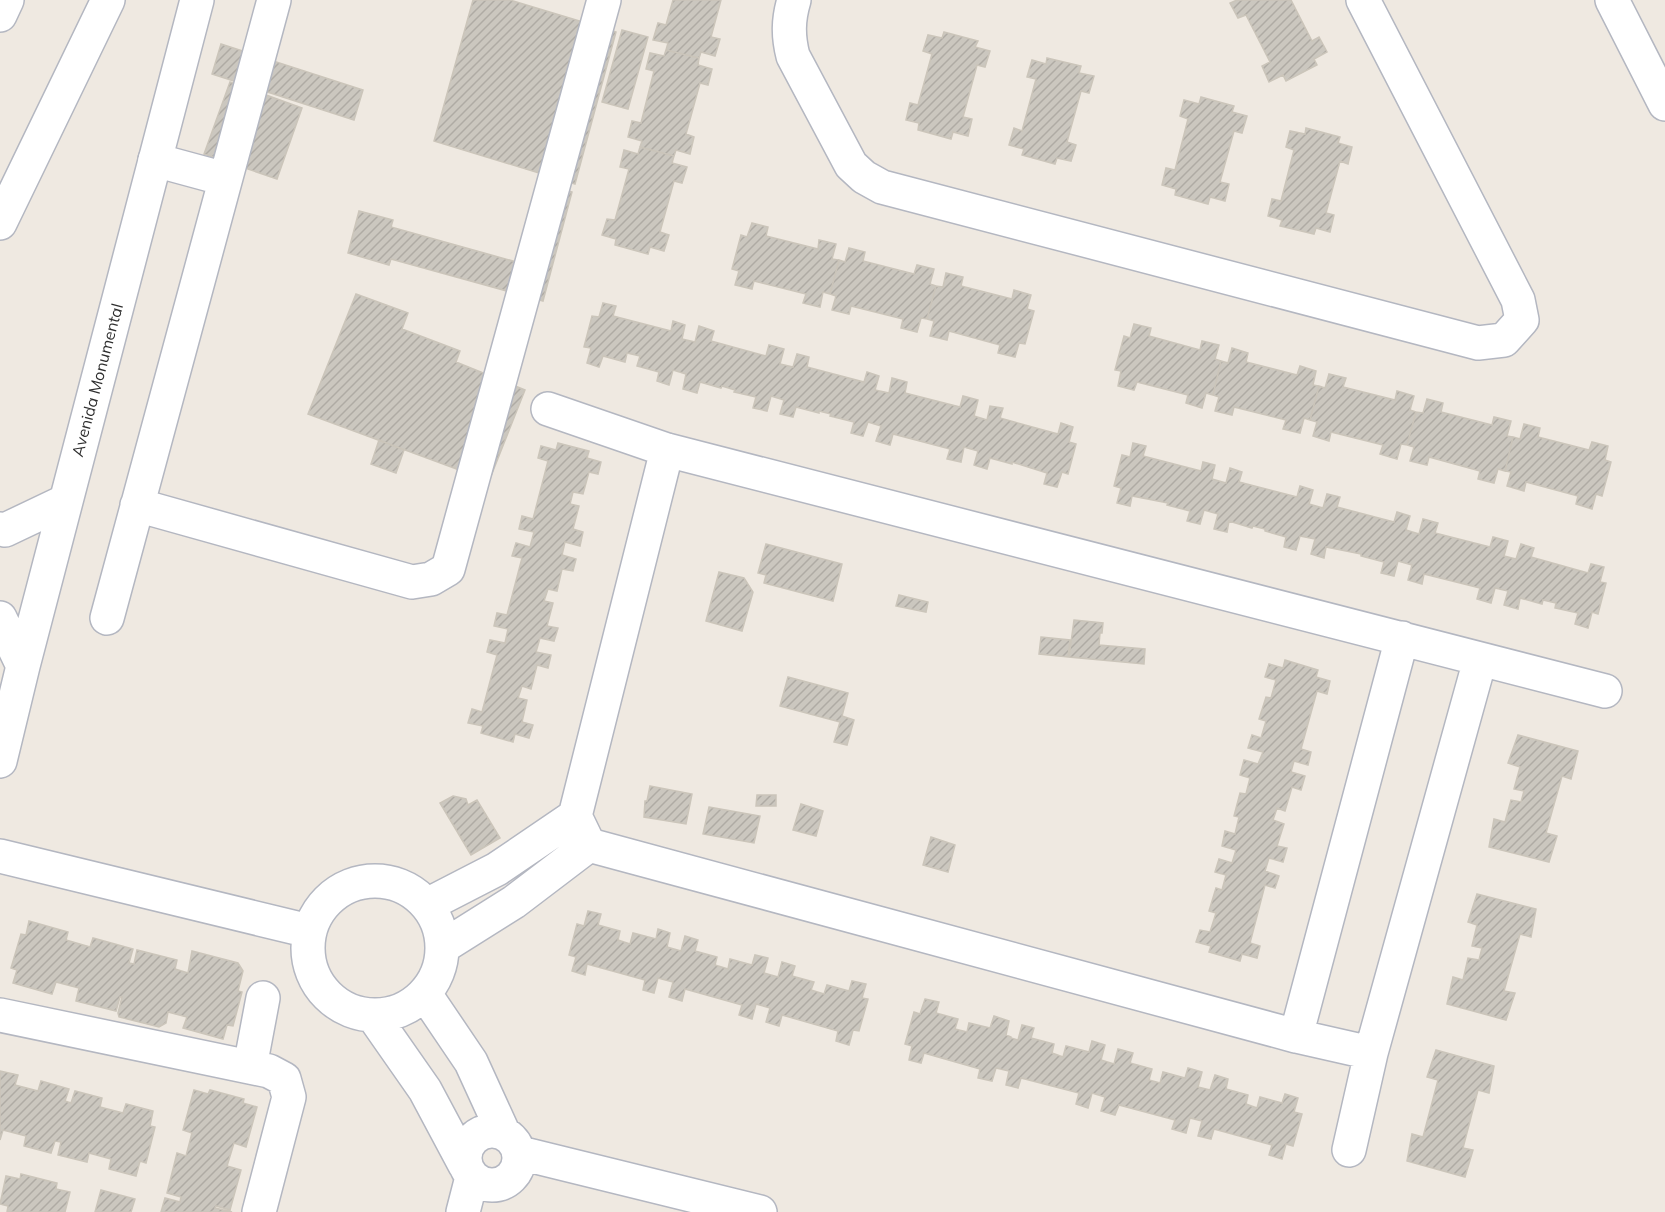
<svg xmlns="http://www.w3.org/2000/svg" width="1665" height="1212" font-family="Mulish,sans-serif">
  <style>
    .building { fill: url(#building-hatch); stroke: #cbc5ba; stroke-width: 1.5 }
    .lines { fill: none; stroke-linecap: round; stroke-linejoin: round }
    .minor-casing { stroke: #b4b7c1; stroke-width: 36 }
    .tertiary-casing { stroke: #b4b7c1; stroke-width: 36 }
    .minor { stroke: #fff; stroke-width: 33 }
    .tertiary { stroke: #fff; stroke-width: 33 }
    .labels { text-anchor: middle; dominant-baseline: central; stroke-width: 4.5; stroke-linejoin: round; paint-order: stroke }
    .street-label { font-size: 16px; fill: #2e2e2e; stroke: #fff }
  </style>
  <defs>
    <pattern id="building-hatch" width="6" height="6" patternUnits="userSpaceOnUse" patternTransform="scale(1.5)"><rect width="6" height="6" fill="#cbc7bf"/><path d="M-1 1l2-2M0 6l6-6M5 7l2-2" fill="none" stroke="#afaba4"/></pattern>
  </defs>
  <rect width="100%" height="100%" fill="#efe9e1"/>
  <!-- building -->
  <path class="building" d="M473,0h37l106,32 -41,152 -141,-43z
    M673,0h48l-10,37 9,2 -5,17 -14,-4 -2,6 -33,-8 2,-7 -15,-3 5,-17 8,2z
    M1237,0h54l21,41 7,-4 8,15 -13,7 3,6 -31,16 -3,-6 -14,7 -7,-16 8,-4 -24,-47 -8,3 -8,-15z
    M622,30l26,7 -20,72 -26,-7z
    M944,32l34,9 -3,6 15,4 -5,16 -8,-2 -14,52 9,2 -4,17 -15,-4 -2,7 -33,-9 1,-7 -13,-3 4,-17 8,2 14,-51 -9,-3 5,-16 14,3z
    M221,44l142,46 -9,30 -142,-46z
    M666,50l33,8 -1,7 14,4 -4,16 -8,-2 -14,51 8,3 -4,17 -14,-4 -2,6 -34,-9 2,-6 -14,-4 4,-16 9,2 13,-52 -8,-2 4,-16 14,3z
    M1047,58l34,8 -2,7 15,3 -5,17 -8,-2 -14,51 9,3 -5,16 -14,-3 -2,6 -33,-9 2,-6 -15,-4 5,-17 8,3 14,-52 -9,-2 5,-17 14,4z
    M230,82l72,26 -25,71 -73,-25z
    M1201,97l33,9 -2,6 15,4 -5,17 -8,-2 -14,51 9,2 -4,17 -15,-4 -2,7 -33,-9 1,-6 -14,-4 4,-17 9,2 13,-51 -8,-3 4,-16 15,4z
    M1306,128l34,9 -2,6 14,4 -4,17 -8,-3 -14,52 8,2 -4,17 -14,-4 -2,6 -34,-8 2,-6 -14,-4 4,-17 9,2 13,-51 -8,-3 4,-16 15,3z
    M640,147l34,9 -2,7 15,4 -5,16 -8,-2 -14,51 9,3 -5,16 -14,-4 -2,7 -33,-9 1,-6 -14,-4 5,-16 8,1 14,-51 -9,-2 4,-17 14,4z
    M543,183l29,9 -29,109 -152,-42 -2,6 -41,-12 11,-42 34,9 -2,7 129,36z
    M752,223l16,4 -2,9 52,13 1,-9 17,4 -4,15 7,1 -9,34 -7,-2 -3,15 -17,-4 3,-9 -52,-13 -2,8 -17,-4 4,-14 -7,-2 9,-34 6,2z
    M849,248l16,4 -2,9 51,13 3,-9 17,4 -4,15 6,2 -9,33 -6,-1 -4,14 -16,-4 2,-9 -52,-13 -2,8 -17,-4 4,-14 -6,-2 9,-34 6,2z
    M946,273l17,4 -2,9 51,13 2,-9 17,5 -4,14 7,2 -9,33 -6,-1 -4,14 -17,-4 2,-8 -51,-14 -2,9 -17,-4 4,-15 -7,-2 9,-33 7,1z
    M356,294l52,19 -6,16 58,22 -4,11 69,28 -36,91 -181,-67z
    M603,303l13,3 -3,10 58,15 2,-10 12,4 -3,14 13,3 4,-16 15,5 -3,10 55,15 3,-11 15,4 -4,15 13,3 4,-13 12,3 -2,10 57,15 3,-10 12,4 -4,14 14,3 3,-15 15,4 -2,11 55,14 3,-11 15,4 -4,16 13,4 3,-14 13,2 -3,10 58,16 3,-11 12,4 -4,15 7,2 -8,30 -6,-2 -5,15 -13,-3 3,-11 -35,-11v2l-22,-6 -3,11 -13,-4 4,-14 -14,-4 -3,15 -14,-3 3,-10 -57,-15 -3,11 -14,-4 5,-15 -13,-4 -5,14 -12,-3 3,-11 -24,-6 1,-2 -12,-3v2l-23,-6 -3,10 -13,-3 4,-14 -13,-4 -4,15 -14,-3 3,-11 -22,-5 1,-2 -13,-4 -1,2 -21,-6 -3,11 -14,-4 3,-15 -13,-4 -4,15 -12,-4 2,-9 -22,-6 3,-10 -13,-3 -2,9 -22,-6 -4,11 -12,-4 4,-15 -7,-1 8,-31 7,1z
    M1134,324l17,4 -2,8 51,14 2,-9 17,4 -4,14 6,2 -8,34 -7,-2 -4,15 -16,-5 2,-8 -51,-13 -3,8 -16,-4 3,-15 -6,-1 9,-34 6,2z
    M1232,348l16,5 -2,9 51,13 3,-9 16,5 -3,14 6,1 -9,34 -6,-2 -4,15 -17,-4 3,-9 -52,-13 -2,8 -17,-4 4,-14 -6,-2 8,-34 7,2z
    M1329,374l17,4 -3,9 52,13 2,-9 17,5 -4,14 6,2 -9,33 -6,-1 -4,15 -17,-5 3,-9 -52,-13 -2,9 -16,-5 4,-14 -7,-2 9,-34 6,2z
    M1427,399l16,4 -2,9 51,13 2,-8 17,4 -4,15 6,1 -8,34 -7,-2 -4,14 -16,-4 2,-8 -51,-14 -2,8 -17,-4 4,-14 -7,-2 9,-33 7,1z
    M1524,424l16,4 -2,9 51,13 3,-8 16,4 -3,14 6,2 -9,34 -6,-2 -4,15 -16,-5 2,-8 -52,-14 -2,9 -17,-5 4,-14 -6,-1 8,-34 7,2z
    M379,440l25,10 -8,23 -25,-9z
    M558,443l31,8 -2,7 14,4 -3,12 -9,-2 -6,22 -10,-2 -3,12 9,2 -6,23 10,3 -3,14 -15,-4 -3,13 14,4 -3,12 -11,-2 -5,22 -9,-2 -4,12 9,2 -6,23 11,2 -4,13 -14,-3 -4,14 15,3 -3,13 -11,-3 -6,24 -9,-3 -4,12 9,2 -5,22 11,3 -4,13 -14,-4 -2,8 -32,-9 2,-7 -15,-3 4,-14 10,3 15,-57 -10,-3 3,-12 15,3 3,-14 -14,-3 3,-13 10,2 15,-57 -10,-2 4,-13 14,4 4,-15 -15,-3 3,-13 11,3 15,-58 -10,-3 3,-12 15,4z
    M1133,443l13,3 -3,10 58,15 2,-9 12,3 -3,14 14,4 4,-15 12,4 -3,10 58,15 3,-11 13,4 -4,14 14,4 4,-14 13,3 -3,10 57,15 3,-10 13,4 -4,14 13,4 4,-15 15,4 -3,10 55,14 3,-10 15,4 -4,15 12,3 5,-15 13,4 -3,9 57,16 3,-9 13,3 -4,15 6,1 -8,31 -6,-2 -4,16 -13,-4 3,-11 -23,-5 1,-5 -13,-3 -1,4 -22,-6 -2,11 -14,-4 4,-14 -13,-3 -4,15 -14,-4 3,-11 -56,-14 -2,10 -14,-4 4,-15 -14,-4 -4,15 -13,-3 3,-11 -23,-6v-2l-35,-7 -2,11 -13,-4 4,-15 -15,-3 -4,14 -12,-3 2,-10 -21,-6v-2l-12,-3 -1,2 -23,-7 -2,11 -13,-3 4,-15 -14,-4 -4,14 -13,-3 3,-10 -23,-6 1,-2 -36,-7 -2,10 -13,-3 4,-15 -7,-2 8,-31 8,2z
    M766,544l76,20 -9,37 -69,-18 2,-8 -8,-2z
    M719,572l25,6 9,14 -11,39 -36,-10z
    M899,595l29,7 -2,10 -30,-6z
    M1074,620l29,3 -1,10h-2l-1,12 46,4 -1,15 -75,-7z
    M1041,637l29,3 -2,17 -29,-3z
    M1285,660l33,10 -2,7 14,4 -3,13 -10,-3 -16,58 10,3 -3,13 -14,-4 -3,11 14,4 -4,14 -9,-3 -7,24 -8,-3 -4,12 11,4 -7,22 10,2 -4,14 -14,-4 -4,13 14,5 -4,12 -10,-3 -15,58 10,3 -3,12 -15,-4 -2,7 -31,-9 2,-6 -15,-4 4,-12 10,2 6,-19 -7,-2 7,-23 6,2 4,-15 -11,-3 4,-13 13,4 4,-13 -14,-4 3,-15 10,3 4,-17 -5,-1 6,-23 6,1 4,-16 -10,-3 4,-15 14,4 5,-12 -15,-4 4,-13 9,3 5,-17 -7,-2 7,-22 5,1 5,-18 -11,-3 4,-13 14,4z
    M788,677l60,16 -6,23 12,4 -7,25 -13,-3 6,-20 -60,-16z
    M1518,735l60,16 -7,28 -9,-3 -16,57 11,3 -8,26 -60,-15 5,-28 11,3 6,-22 10,2 3,-11 -10,-2 6,-22 -12,-4z
    M650,786l42,8 -6,30 -42,-7 1,-16h2z
    M757,795h19v11h-20z
    M453,796l13,3 2,6 9,-5 23,38 -29,17 -31,-52z
    M801,804l22,7 -7,25 -23,-6z
    M709,807l51,9 -6,27 -51,-9z
    M931,837l24,8 -7,27 -25,-7z
    M1477,894l59,15 -5,28 -11,-3 -16,57 11,2 -9,27 -59,-16 6,-27 10,3 5,-22 11,2 3,-12 -10,-2 5,-21 -9,-3z
    M588,911l13,3 -3,11 22,6 -2,9 12,4 3,-11 23,6 2,-10 12,4 -3,14 14,4 4,-15 13,4 -3,11 22,6 -2,8 13,4 2,-10 22,6 3,-10 13,3 -4,15 14,4 4,-15 13,4 -3,10 22,6 -3,8 13,4 3,-9 22,6 3,-10 14,3 -4,14 6,1 -9,32 -6,-1 -4,15 -13,-4 2,-10 -56,-16 -3,11 -13,-4 4,-14 -14,-4 -4,15 -13,-4 3,-10 -57,-16 -3,12 -13,-4 4,-15 -15,-4 -4,15 -11,-3 2,-10 -58,-16 -2,11 -13,-4 4,-14 -7,-2 8,-31 7,2z
    M29,921l39,11 -2,8 24,7 3,-9 40,11 -4,14 5,1 3,-14 40,10 -2,9 13,4 4,-22 46,12 5,8 -5,20 4,1 -9,34 -6,-1 -4,14 -40,-11 4,-11 -19,-5 -2,11 -7,4 -40,-10 -1,-4 4,-16h-2l-4,14 -40,-10 3,-13 -23,-6 -4,12 -39,-11 4,-13 -6,-2 10,-34 5,1z
    M925,999l14,3 -3,11 22,6 -3,10 12,3 2,-9 21,5 4,-12 15,5 -3,14 5,2v1l7,2 4,-15 12,3 -3,10 23,6 -2,9 11,4 3,-11 23,6 3,-11 13,4 -4,15 13,4 4,-15 15,4 -3,10 22,6 -3,11 11,3 3,-11 22,6 3,-10 14,4 -4,15 12,3 5,-15 13,4 -2,10 22,6 -2,9 11,4 3,-11 22,6 3,-9 13,4 -4,14 8,2 -9,32 -7,-2 -4,15 -13,-4 3,-10 -58,-16 -3,10 -13,-3 4,-15 -12,-3 -4,15 -14,-4 3,-9 -56,-15 -4,10 -14,-4 4,-14 -13,-4 -4,15 -12,-4 3,-11 -58,-15 -3,10 -12,-3 3,-14 -13,-3 -4,13 -14,-3 2,-9 -56,-16 -3,10 -12,-3 3,-14 -7,-2 9,-32 6,2z
    M1436,1050l58,16 -5,27 -11,-3 -15,58 10,2 -8,27 -58,-16 5,-27 11,3 15,-57 -11,-3z
    M0,1071l18,4 -3,10 23,6 3,-10 28,8 -4,12 6,2 4,-12 27,7 -2,9 23,6 3,-9 27,7 -3,15 5,1 -9,36 -6,-2 -4,15 -27,-7 2,-10 -22,-6 -2,9 -29,-7 3,-13 -6,-1 -4,12 -27,-7 2,-10 -23,-6 -3,10z
    M194,1090l14,4 2,-4 34,9 -1,4 14,4 -11,40 -12,-4 -7,23 14,4 -11,40 -14,-4 -1,2 17,4h-71l4,-14 15,4 1,-5 -14,-4 10,-40 9,3 6,-23 -9,-3z
    M21,1174l36,9 -1,6 14,3 -5,20h-58l1,-6 -8,-2 6,-28 14,3z
    M101,1190l34,9 -4,13h-36z"/>
  <g class="lines">
    <defs>
      <path id="minor" d="M794,0c-6,20 -6,36 -1,56l58,109 13,12 18,10 596,156 26,-3 18,-20 -4,-20 -155,-300
        M0,15l7,-15
        M155,160l70,19
        M548,409l119,41 938,241
        M137,505l275,77 19,-3 17,-10 156,-569
        M107,618l167,-618
        M589,845l707,191 75,17
        M589,845l-14,-29 92,-366
        M0,856l309,75
        M308 948a67 67 0 1 1 134 0a67 67 0 1 1-134 0Z
        M429,904l68,-35 78,-53
        M444,946l70,-44 75,-57
        M425,994l46,68 32,70
        M0,1015l269,56 15,8 5,18 -30,115
        M374,1017l51,73 40,75
        M1296,1036l106,-398
        M250,1067l13,-69
        M465 1158a27 27 0 1 1 54 0a27 27 0 1 1-54 0Z
        M1349,1150l22,-97 109,-393
        M520,1153l240,59
        M463,1212l9,-35"/>
      <path id="tertiary" d="M1612,0l53,104
        M0,223l108,-223
        M0,529l5,1 61,-29
        M0,618l23,48
        M0,761l23,-95 174,-666"/>
    </defs>
    <!-- minor casing -->
    <use href="#minor" class="minor-casing"/>
    <!-- tertiary casing -->
    <use href="#tertiary" class="tertiary-casing"/>
    <!-- minor -->
    <use href="#minor" class="minor"/>
    <!-- tertiary -->
    <use href="#tertiary" class="tertiary"/>
  </g>
  <g class="labels">
    <!-- street labels -->
    <g class="street-label">
      <text transform="translate(97 380) rotate(-75)">Avenida Monumental</text>
    </g>
  </g>
</svg>
